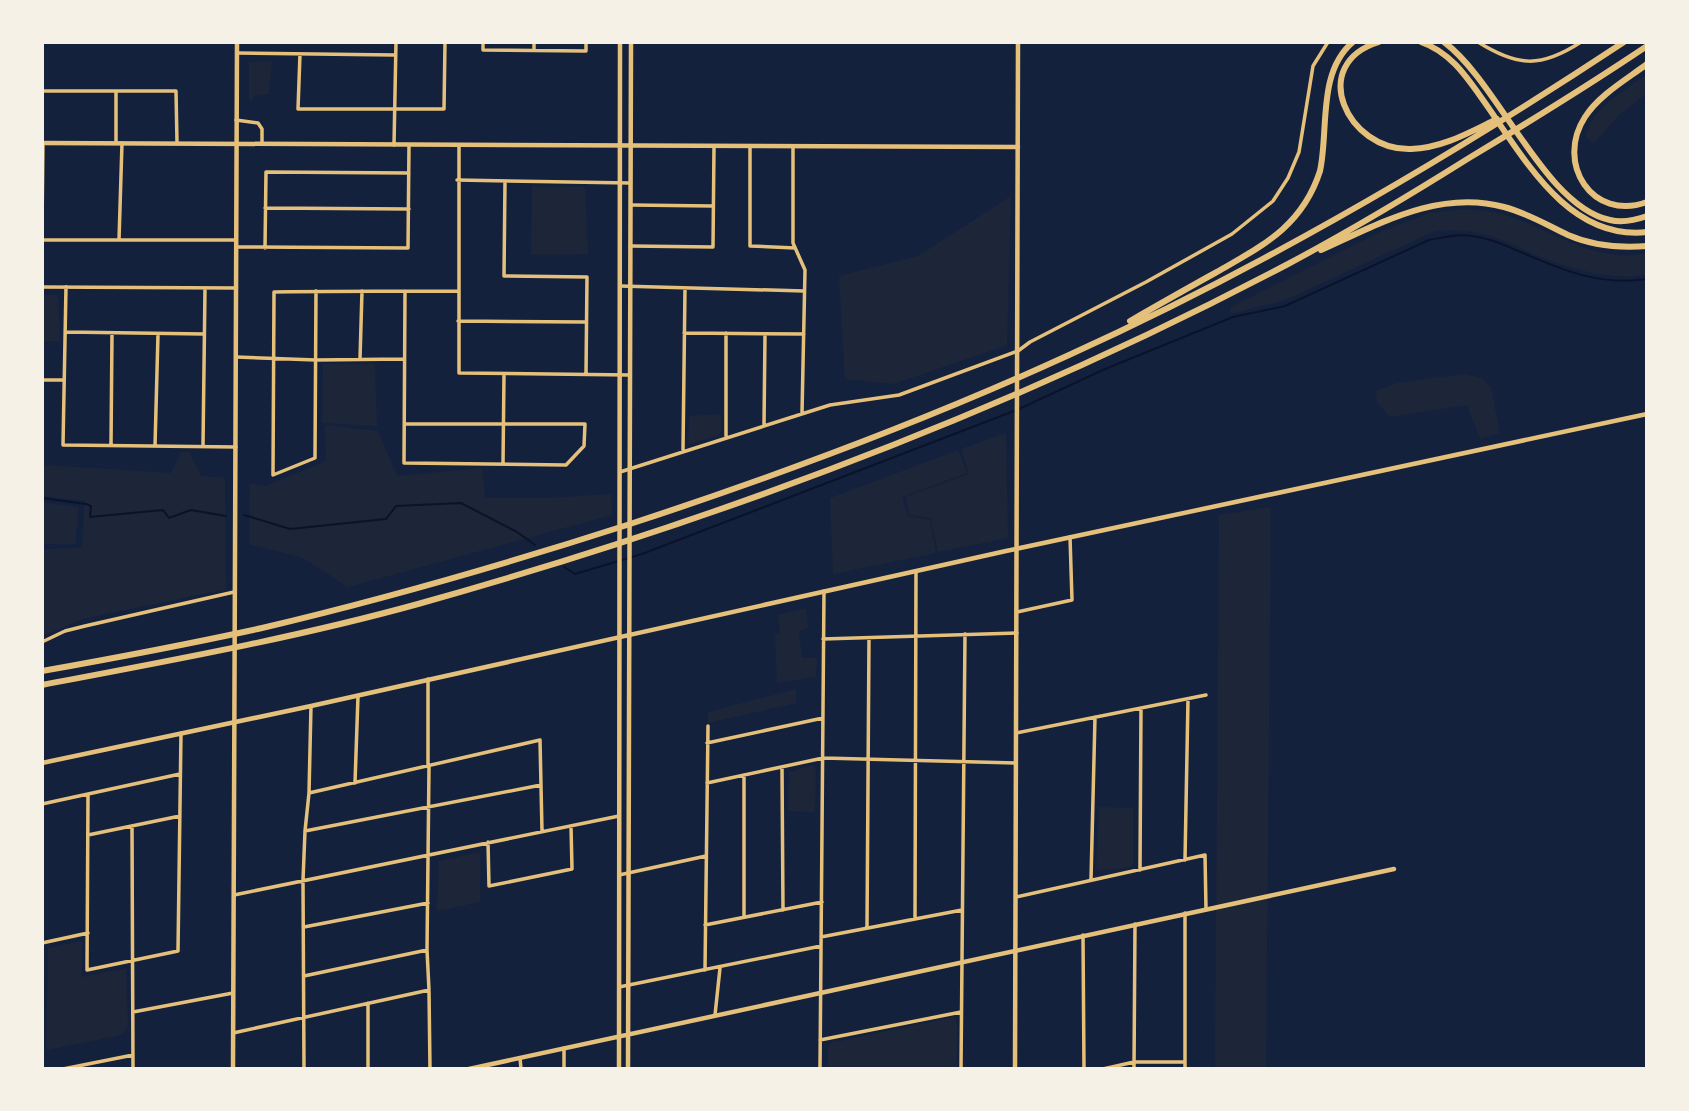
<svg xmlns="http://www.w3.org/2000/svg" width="1689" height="1111" font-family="'DM Sans',sans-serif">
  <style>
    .green { fill: #1d2539 }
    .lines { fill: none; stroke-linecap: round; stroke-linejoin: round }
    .stream { stroke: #0b132b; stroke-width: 2 }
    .minor { stroke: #e5c07b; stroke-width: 3.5 }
    .tertiary { stroke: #e5c07b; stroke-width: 4.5 }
    .secondary { stroke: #e5c07b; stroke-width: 4.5 }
    .motorway { stroke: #e5c07b; stroke-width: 6 }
  </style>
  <rect width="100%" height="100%" fill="#14213d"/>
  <!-- green -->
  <path class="green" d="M272,61l-3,33 -15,2 -1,5h-4v-39z
    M1647,74v19l-29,23 -24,27 -8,-5c2,-28 41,-49 61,-64z
    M532,186l53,1 3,67 -57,1z
    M1011,196l-4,149 -113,39 -49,-5 -6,-103 79,-20z
    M1464,209c12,1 26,2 38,5 48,14 92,51 145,39v22c-27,4 -55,-1 -81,-9 -49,-15 -75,-41 -131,-35l-150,69 -55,14 1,-7 149,-75 49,-19z
    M42,295h16l2,46h-18z
    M323,364h52l2,62 -55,-3z
    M1464,374l18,4 9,10 9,45 -20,6 -13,-34 -77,12 -13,-14 -1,-12 21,-8z
    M721,414v17l-2,4 -29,9 -2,-4 1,-24z
    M325,425l53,6 19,45 85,-8 3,30h63l63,-4 1,21 -264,72 -45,-29 -54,-14 1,-61 16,3 60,-25z
    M1006,433l2,105 -70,14 -7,-34 -21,-3 -5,-18 64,-23 -8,-25z
    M958,450l9,23 -65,24 6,19 22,4 6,33 -103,21 -3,-76z
    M181,452h8l12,24 24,2 1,111 -143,30 -40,17 -1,-87 40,-1 3,-47 -43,-5v-37l3,6 126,8z
    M42,502l37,5 -4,37h-33z
    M1271,507l-5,562h-51l4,-554z
    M806,608l2,20 -9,3 3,27h15l-1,19 -39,6 -2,-49 5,-1 -2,-18z
    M796,689v14l-88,20v-11z
    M814,765l2,7 -1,40 -27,-1 1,-39z
    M1099,807l34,1v56l-3,3 -31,4 -3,-4z
    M480,852v50l-43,9 2,-50z
    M82,941v36l44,-9 2,58 -6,9 -74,15 -2,-1 2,-101z
    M954,1017l3,6v46h-129v-22l2,-4z"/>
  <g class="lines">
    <!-- stream -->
    <path class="stream" d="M1019,409l86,-40 128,-52 52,-11 144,-66c15,-3 28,-6 43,-4 18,2 34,10 51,17 41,18 79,33 124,26
      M42,498l44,6 5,2 -1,11 73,-7 6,8 22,-8 35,6
      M244,515l46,14 96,-10 10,-13 65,-3 56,29 18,13
      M564,567l11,7 67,-20 372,-143"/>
    <!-- minor -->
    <path class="minor" d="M483,42v8l103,1v-9
      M1478,42c40,25 63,26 103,0
      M534,50v-8
      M237,53l158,2
      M300,54l-2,55h146l1,-67
      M42,91h134l1,52
      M116,91v52
      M236,120l22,3 4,6v14
      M394,145l2,-103
      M459,145v228l171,2
      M750,146v100l45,2
      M793,147v96l12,27 -3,143
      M457,180l173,3
      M505,181l-1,95 83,1 -1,97
      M631,205l82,1
      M265,208l144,1
      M42,228l1,-85
      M42,240h194
      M119,240l3,-97
      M630,246l83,1 1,-101
      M236,247l172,1 1,-103
      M265,248l1,-76 143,1
      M620,286l184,5
      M42,287l194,1
      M66,287l-3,158 173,2
      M316,291l-1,167 -42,17 1,-183c62,-1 123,-1 184,-1
      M458,321l128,1
      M66,332l138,2
      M684,333l120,1
      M236,357l80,3 88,-1
      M360,359l2,-68
      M42,380h22
      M404,424h181l-1,22 -18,19 -162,-2 1,-172
      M764,425l1,-91
      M726,436v-103
      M111,445l1,-112
      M155,446l3,-112
      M203,446l2,-158
      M683,450l2,-162
      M503,464l1,-90
      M620,472l210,-67 69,-10 119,-44 12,-9 116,-60 86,-48 41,-33 15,-23 11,-26 14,-86 15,-24
      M1017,612l55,-12 -2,-63
      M823,639l194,-6
      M42,642l23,-11 20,-5 149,-34
      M1016,733l190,-38
      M707,743l116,-25
      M428,767v-88
      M782,767l1,143
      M744,775v142
      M355,783l3,-87
      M707,783l116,-25 193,5
      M309,793l231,-53 2,91
      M88,795l-1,175 91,-19 3,-218
      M42,804l138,-30
      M132,826l1,243
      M305,831l236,-46
      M88,835l92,-19
      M488,842l1,44 83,-17 -1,-43
      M1185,860l3,-161
      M1140,870l1,-162
      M619,875l87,-19
      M1091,880l4,-163
      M234,895l385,-79
      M1016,897l189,-42 1,54
      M915,919l1,-348
      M705,925l117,-23
      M304,927l124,-24
      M867,928l2,-290
      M1083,935l1,134
      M821,937l141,-27
      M42,943l46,-10
      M705,970l3,-244
      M304,976l123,-26
      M619,987l202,-41
      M429,991l1,78
      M368,1003v66
      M133,1012l100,-19
      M715,1015l5,-47
      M233,1033l196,-43 -2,-40 2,-183
      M820,1040l141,-28
      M564,1048v21
      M520,1058l1,11
      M63,1069l70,-14
      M304,1069l-1,-189 2,-49 4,-38 2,-87
      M820,1069l4,-478
      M961,1069l4,-435
      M1103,1069l31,-7h51
      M1134,1069l1,-145
      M1185,1069v-156"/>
    <!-- tertiary -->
    <path class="tertiary" d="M42,143l976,4
      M42,763l269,-57 695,-155 641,-137
      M469,1069l925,-200
      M619,1069l1,-1027
      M628,1069l3,-1027
      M1015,1069l3,-1027"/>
    <!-- secondary -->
    <path class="secondary" d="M233,1069l4,-1027"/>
    <!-- motorway -->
    <path class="motorway" d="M1379,42c-72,22 -32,109 32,107 32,-1 59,-17 86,-30
      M1421,42c29,10 45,34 62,58 40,56 84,141 164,132
      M1444,42c55,41 100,164 166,178 12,3 26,0 37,-4
      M1647,64c-20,15 -48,31 -62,53 -30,46 7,105 62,85
      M1321,250c58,-26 118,-61 183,-43 23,6 43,18 64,28 25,11 53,13 79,11
      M1130,321c28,-16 56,-32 85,-48 47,-27 87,-46 105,-102 9,-41 -3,-99 33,-129
      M42,671c73,-13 147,-27 220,-43 123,-29 244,-64 365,-103 150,-49 298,-104 442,-170 194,-88 378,-196 555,-313
      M42,685c126,-24 253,-47 376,-81 300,-84 594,-194 870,-340 62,-33 122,-69 181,-106 60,-36 120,-73 178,-112"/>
  </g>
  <!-- border -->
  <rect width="1689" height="1111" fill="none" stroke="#f6f1e7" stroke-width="88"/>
</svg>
